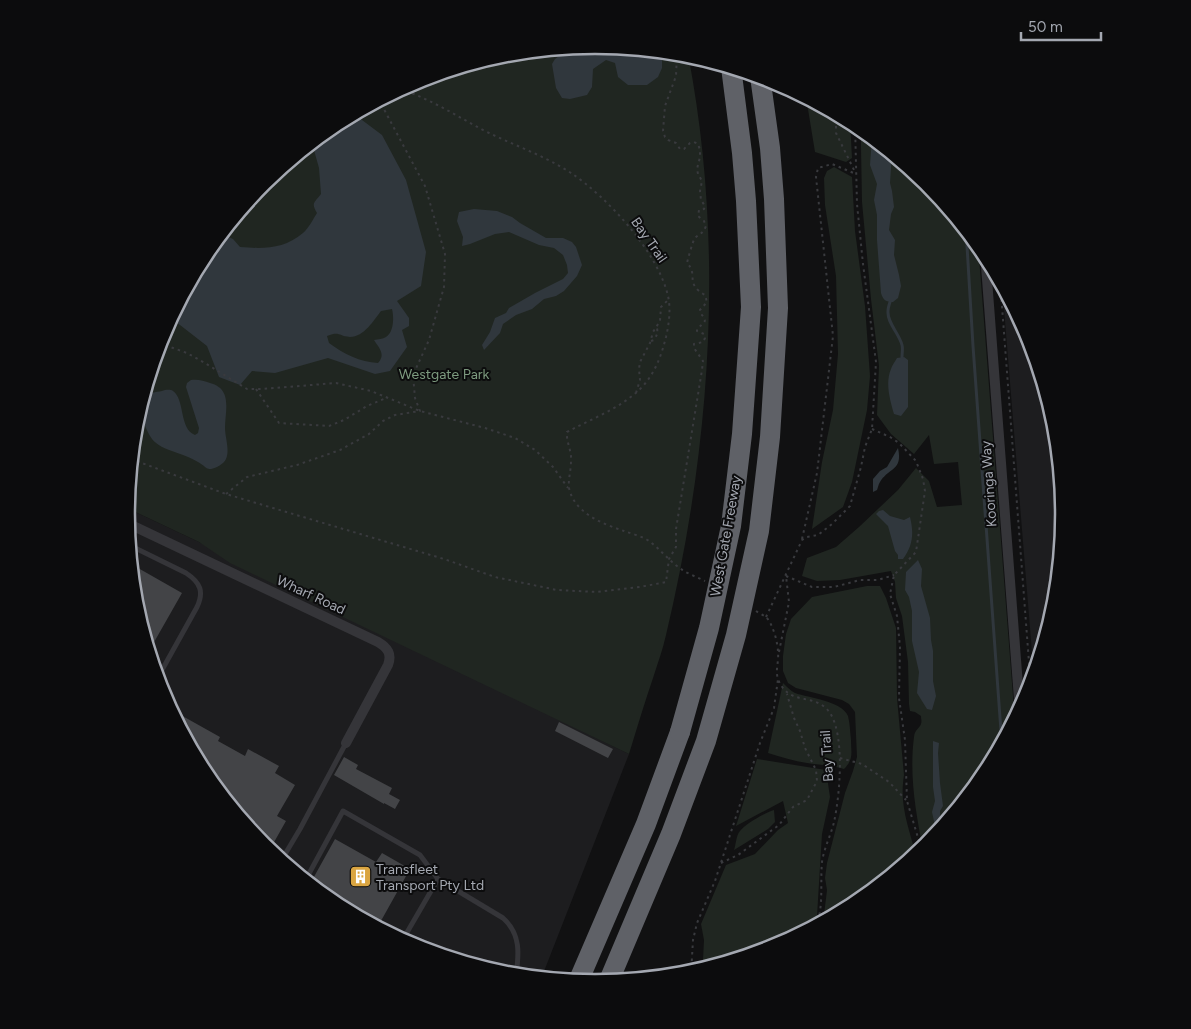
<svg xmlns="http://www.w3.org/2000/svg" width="1191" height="1029" font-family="Figtree,sans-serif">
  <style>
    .built { fill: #1d1d1f }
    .green { fill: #202621 }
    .water { fill: #30373d; fill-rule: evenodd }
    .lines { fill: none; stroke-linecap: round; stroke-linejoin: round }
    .stream { stroke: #30373d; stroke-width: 3 }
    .building { fill: #434447 }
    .path { stroke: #393a3e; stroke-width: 2; stroke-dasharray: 2.5 4; stroke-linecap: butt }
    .lane { stroke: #353539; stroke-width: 5 }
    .street { stroke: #353539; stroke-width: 10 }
    .highway { stroke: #5f6167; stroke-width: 20 }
    .highway-bridge { stroke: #5f6167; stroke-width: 20 }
    .labels { text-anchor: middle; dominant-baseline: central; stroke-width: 4; stroke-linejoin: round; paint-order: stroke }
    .street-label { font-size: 14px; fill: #a4a8b1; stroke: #0c0c0d }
    .park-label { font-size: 14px; fill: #7d9a7f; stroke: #0c0c0d }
    .poi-label { font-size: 14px; fill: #a4a8b1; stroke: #0c0c0d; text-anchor: start }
    .rim { fill: none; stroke: #a4a8b1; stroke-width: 2.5 }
  </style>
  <rect width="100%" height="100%" fill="#111112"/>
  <!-- built -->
  <path class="built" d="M1002,284l27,51 27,88 9,92 -9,91 -22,71z
    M127,508l72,34 430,212 -88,225 -37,-4 -88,-27 -82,-43 -71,-59 -58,-71 -43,-81 -27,-88 -9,-92z"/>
  <!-- green -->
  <path class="green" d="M596,45l92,9c37,192 23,392 -22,581 -3,14 -8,27 -12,40 -9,26 -17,53 -25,79l-399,-191 -31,-21 -72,-34 8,-85 27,-88 43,-82 59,-71 71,-58 81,-43 88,-27z
    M806,97l44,24 2,37 -6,4 -31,-10z
    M861,128l67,55 50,61 37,478 -29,54 -59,71 -4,3c-7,-37 -14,-74 -9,-113 1,-8 5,-8 7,-13 1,-3 0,-5 0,-8l-6,-4 -5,-1 -1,-7 -1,-42 -6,-46 -6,-18 -1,-16 -4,-11 -51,9 -23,1 -15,-5 5,-18 29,-11 23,-20 39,-37 18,-22 13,13 8,26 25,-2 -4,-43 -24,2 -5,-29 -15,19 -23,-20 -14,-19 2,-49 -8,-67 -9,-97 -1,-54z
    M834,167l18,10 3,54 10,75 5,70 -3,34 -15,72 -9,25 -31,22 10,-67 11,-52 5,-56 -2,-78 -11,-71 -1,-27 3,-7z
    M867,586h13l6,12 10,30 1,70 7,77c-5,31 5,52 12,81l-60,49 -35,19 3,-9 3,-25 -2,-12 2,-15 18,-70 8,-22 4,-14 -2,-45 -6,-8 -7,-4 -46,-12 -8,-5 -5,-12v-15l3,-22 5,-15 21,-22z
    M783,683c4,4 8,8 12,10 14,5 47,8 53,23 2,8 2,16 3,24 0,13 3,19 -7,29 -12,-4 -24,-4 -37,-6 -13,-2 -26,-6 -39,-10z
    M757,759l69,11 4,27 -8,37 -5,82 -6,13 -36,19 -76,23 4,-11 1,-20 -3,-16 25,-59 29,-11 23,-24 10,-7 -5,-22 -47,25z
    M774,810l1,12 -7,7 -34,21c2,-5 2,-15 6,-19 5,-7 26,-19 34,-21z"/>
  <!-- water -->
  <path class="water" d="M596,45l62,6 4,9v8l-4,9 -11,8h-19l-10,-8 -3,-14 -9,-3 -13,9 -1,18 -5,8 -17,4 -8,-1 -6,-10 -4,-24 3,-5 17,-12z
    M354,114l28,21 24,45 20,72 -5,34 -24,15 12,17v8l-7,4 5,17 -17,24 -15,3 -47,-16 -53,15 -23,-2 -12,14 -21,-8 -12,-31 -36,-28 34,-65 17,-19 11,5 7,8c24,2 44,2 63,-14 6,-5 10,-14 14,-20 -6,-10 -3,-10 4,-19l-2,-26 -7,-25 23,-19zM392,309c2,8 2,23 -6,28 -3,2 -8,2 -12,3 5,8 12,14 4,23 -18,-1 -34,-9 -49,-20l-2,-7c13,-5 11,0 23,1 14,0 24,-17 31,-26z
    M872,137l20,16 -2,30 2,8 2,16 -3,7 -2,16 6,10 -1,15 5,20 2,11 -3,12 -5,4c-7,0 -10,-2 -12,-9l-4,-53v-25l-3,-15 3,-16 -7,-19z
    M474,209l23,2 15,6 8,6 26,15h17l9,4 4,5 6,18 -5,11 -13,15 -8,5 -12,3 -12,10 -16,6 -13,9 -3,9 -16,17 -2,-5 8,-13 5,-14 11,-5 3,-5 26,-15 28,-14 5,-6 -1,-8 -4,-10 -9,-7 -15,-3 -30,-13 -14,2 -25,10 -8,2 1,-9 -6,-16 2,-9z
    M904,357l4,3v47l-7,9 -7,-2c-4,-14 -9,-31 -3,-45 1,-4 4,-7 6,-11z
    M191,380c7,-1 13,1 19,3 23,6 15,28 15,45 0,9 5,22 1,31 -2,5 -10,9 -15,10 -4,0 -5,-1 -7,-3 -7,-5 -13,-8 -21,-11 -31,-11 -31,-11 -43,-42 -1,-4 0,-11 3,-15 5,-5 13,-6 19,-7 3,-1 8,-2 11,0 12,8 6,38 22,44l3,-2 1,-5 -13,-41 1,-4z
    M898,448c5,23 -9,19 -18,34 -2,3 -2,6 -3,8l-4,2v-13l7,-8 7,-4z
    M883,510l7,6 14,4 6,-3c4,16 3,29 -7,42h-5v-4l-3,-4 -7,-25 -12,-12 3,-3z
    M918,560l4,9 -1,17 9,32 1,22 2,11v30l3,15 -4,14 -5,-1 -10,-16 2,-21 -7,-31v-30l-3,-14 -4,-7 1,-18z
    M933,741l6,2 -1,10 2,30 3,23 -3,5v6l4,10 -7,8 -5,-23 3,-11 -2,-14z"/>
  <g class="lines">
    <!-- stream -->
    <path class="stream" d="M966,229l7,117 29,399
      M890,302c-1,3 -2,6 -2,9 -1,12 11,22 14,34 1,4 0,8 0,12"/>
  </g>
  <!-- building -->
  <path class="building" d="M131,564l51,29 -33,58 -14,-45z
    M170,709l50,28 -2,4 27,15 3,-7 31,17 -4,7 20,12 -18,31 9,5 -17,30 -6,-5 -58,-71z
    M559,722l54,27 -5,9 -53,-27z
    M344,757l14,8 -2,4 36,19 -3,6 11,6 -5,9 -11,-6v1l-50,-29z
    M335,839l41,23 6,-9 28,16 -33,59 -43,-23 -24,-21z"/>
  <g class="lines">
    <!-- path -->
    <path class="path" d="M522,58l21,-8
      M400,89c9,3 17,6 25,10 22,10 42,23 64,34 27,13 56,23 82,40 36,24 87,79 97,123 3,13 1,28 -2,41 -5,20 -12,39 -27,53 -20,19 -48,29 -72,42 -1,10 5,19 4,29 0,10 -3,18 -2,27 5,25 34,36 55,43 8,3 18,5 25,10 11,8 20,20 32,28 7,5 16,8 24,12
      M836,113v20l19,39
      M1000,280l31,409
      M651,341l3,-1c3,-5 4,-7 3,-12
      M160,342l2,2 25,9 18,10 42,26h15l74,-6 35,8 49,20 65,17 30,10 20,12 18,17 15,21
      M154,359l5,-4 3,-11
      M256,389l23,34 50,3 15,-6 23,-14 19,-8
      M636,393l4,-13 -1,-11 1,-7 10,-19 3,-11 7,-11 1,-14 7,-7
      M872,429l18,8 9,6 17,18 7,18 2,12 -9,61 -22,23 -4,19 7,22 3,31 -1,51 6,42 2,61 15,50
      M131,459l95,35 218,65 51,18 62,13 40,2 43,-5 26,-5 3,-23 7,-12v-18l26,-159 1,-9 -9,-13v-4l9,-2 2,-4 -1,-4 -7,-3v-2c7,-7 12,-7 3,-16v-3l7,-8 -2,-7c-21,-12 -6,-20 -18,-32 1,-4 6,-23 8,-25 5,-5 8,-4 11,-12l-2,-5 -6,-5 1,-6 5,-1 1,-3 -4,-6 -1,-9 2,-10 -4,-7 -1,-5 3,-12v-7l-2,-6 -4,-2 -4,1 -6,6h-4l-4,-6 -8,-3 -3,-3 -2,-6 2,-25 11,-30 1,-23
      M226,494l21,-17 50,-12 43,-15 29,-16 14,-13 12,-6 25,-4 -5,-13 -2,-23 16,-35 15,-53 1,-33 -20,-68 -46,-86
      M802,539l15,-66 16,-137 -17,-159 2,-9 14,-4 24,10
      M786,576l26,11h22l26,-7h18l16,-5
      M756,611c3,2 7,4 10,6 7,7 12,26 12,36 1,9 -3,17 0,26 11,29 37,12 52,34 15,23 10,82 4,109 -3,13 -10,26 -12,40 -2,22 2,44 -6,65
      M766,617l36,-77 5,-3 11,-2 14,-11 18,-18 11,-39 4,-20 7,-18 4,-67 -13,-98 -6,-60 -2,-80
      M779,652l10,-50 -3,-26
      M840,758l22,6 27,18 17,18
      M721,863l17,-8 41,-30 14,-18 14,-7 10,-19 -1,-11 -11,-22 -5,-17 -6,-13 -7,-24
      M691,974l2,-34 4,-17 18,-42 45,-138 14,-35 4,-29"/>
    <!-- lane -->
    <path class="lane" d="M129,545l57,28c15,10 18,19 11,34l-40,72
      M281,861l19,-32 46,-86
      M305,881l38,-70 77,44 18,24
      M402,941l36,-62 65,39c18,16 16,36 13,58"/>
    <!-- street -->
    <path class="street" d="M985,253l35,459
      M127,523l251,119c10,6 14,12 10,23l-42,78"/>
    <!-- highway -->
    <path class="highway" d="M578,982l68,-158 34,-92"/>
    <!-- highway-bridge -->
    <path class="highway-bridge" d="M680,732l29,-104 22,-102 11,-92 9,-127 -5,-106 -4,-48 -11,-86
      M608,983l63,-149 35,-93 30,-106 23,-104 11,-94 8,-129 -4,-109 -4,-51 -10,-72"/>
  </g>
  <!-- icons -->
  <defs>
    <symbol id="building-square" viewBox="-11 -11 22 22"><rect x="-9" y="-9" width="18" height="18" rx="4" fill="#daa541" stroke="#0c0c0d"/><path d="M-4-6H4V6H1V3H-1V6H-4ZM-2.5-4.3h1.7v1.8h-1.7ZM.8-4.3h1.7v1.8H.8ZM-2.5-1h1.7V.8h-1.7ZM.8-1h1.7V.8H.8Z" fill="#fff"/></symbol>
  </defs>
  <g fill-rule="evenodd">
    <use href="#building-square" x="348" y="864" width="25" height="25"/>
  </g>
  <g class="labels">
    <!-- street labels -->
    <g class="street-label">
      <text transform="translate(649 240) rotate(55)">Bay Trail</text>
      <text transform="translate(989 484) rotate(-94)">Kooringa Way</text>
      <text transform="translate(726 536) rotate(-80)">West Gate Freeway</text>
      <text transform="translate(311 595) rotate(25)">Wharf Road</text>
      <text transform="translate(827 756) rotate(-94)">Bay Trail</text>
    </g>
    <!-- park labels -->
    <g class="park-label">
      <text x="444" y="374">Westgate Park</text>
    </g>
    <!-- poi labels -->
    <g class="poi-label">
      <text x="376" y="869">Transfleet<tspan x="376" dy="16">Transport Pty Ltd</tspan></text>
    </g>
  </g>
  <!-- crop -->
  <path d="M0 0H1191V1029H0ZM135 514a460 460 0 1 1 920 0a460 460 0 1 1-920 0Z" fill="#0c0c0d" fill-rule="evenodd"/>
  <path class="rim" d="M135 514a460 460 0 1 1 920 0a460 460 0 1 1-920 0Z"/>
  <!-- scale -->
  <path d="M1021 32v8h80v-8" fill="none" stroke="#a4a8b1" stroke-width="2.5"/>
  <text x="1028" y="32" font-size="15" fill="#a4a8b1" stroke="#0c0c0d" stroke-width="4" paint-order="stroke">50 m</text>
</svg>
